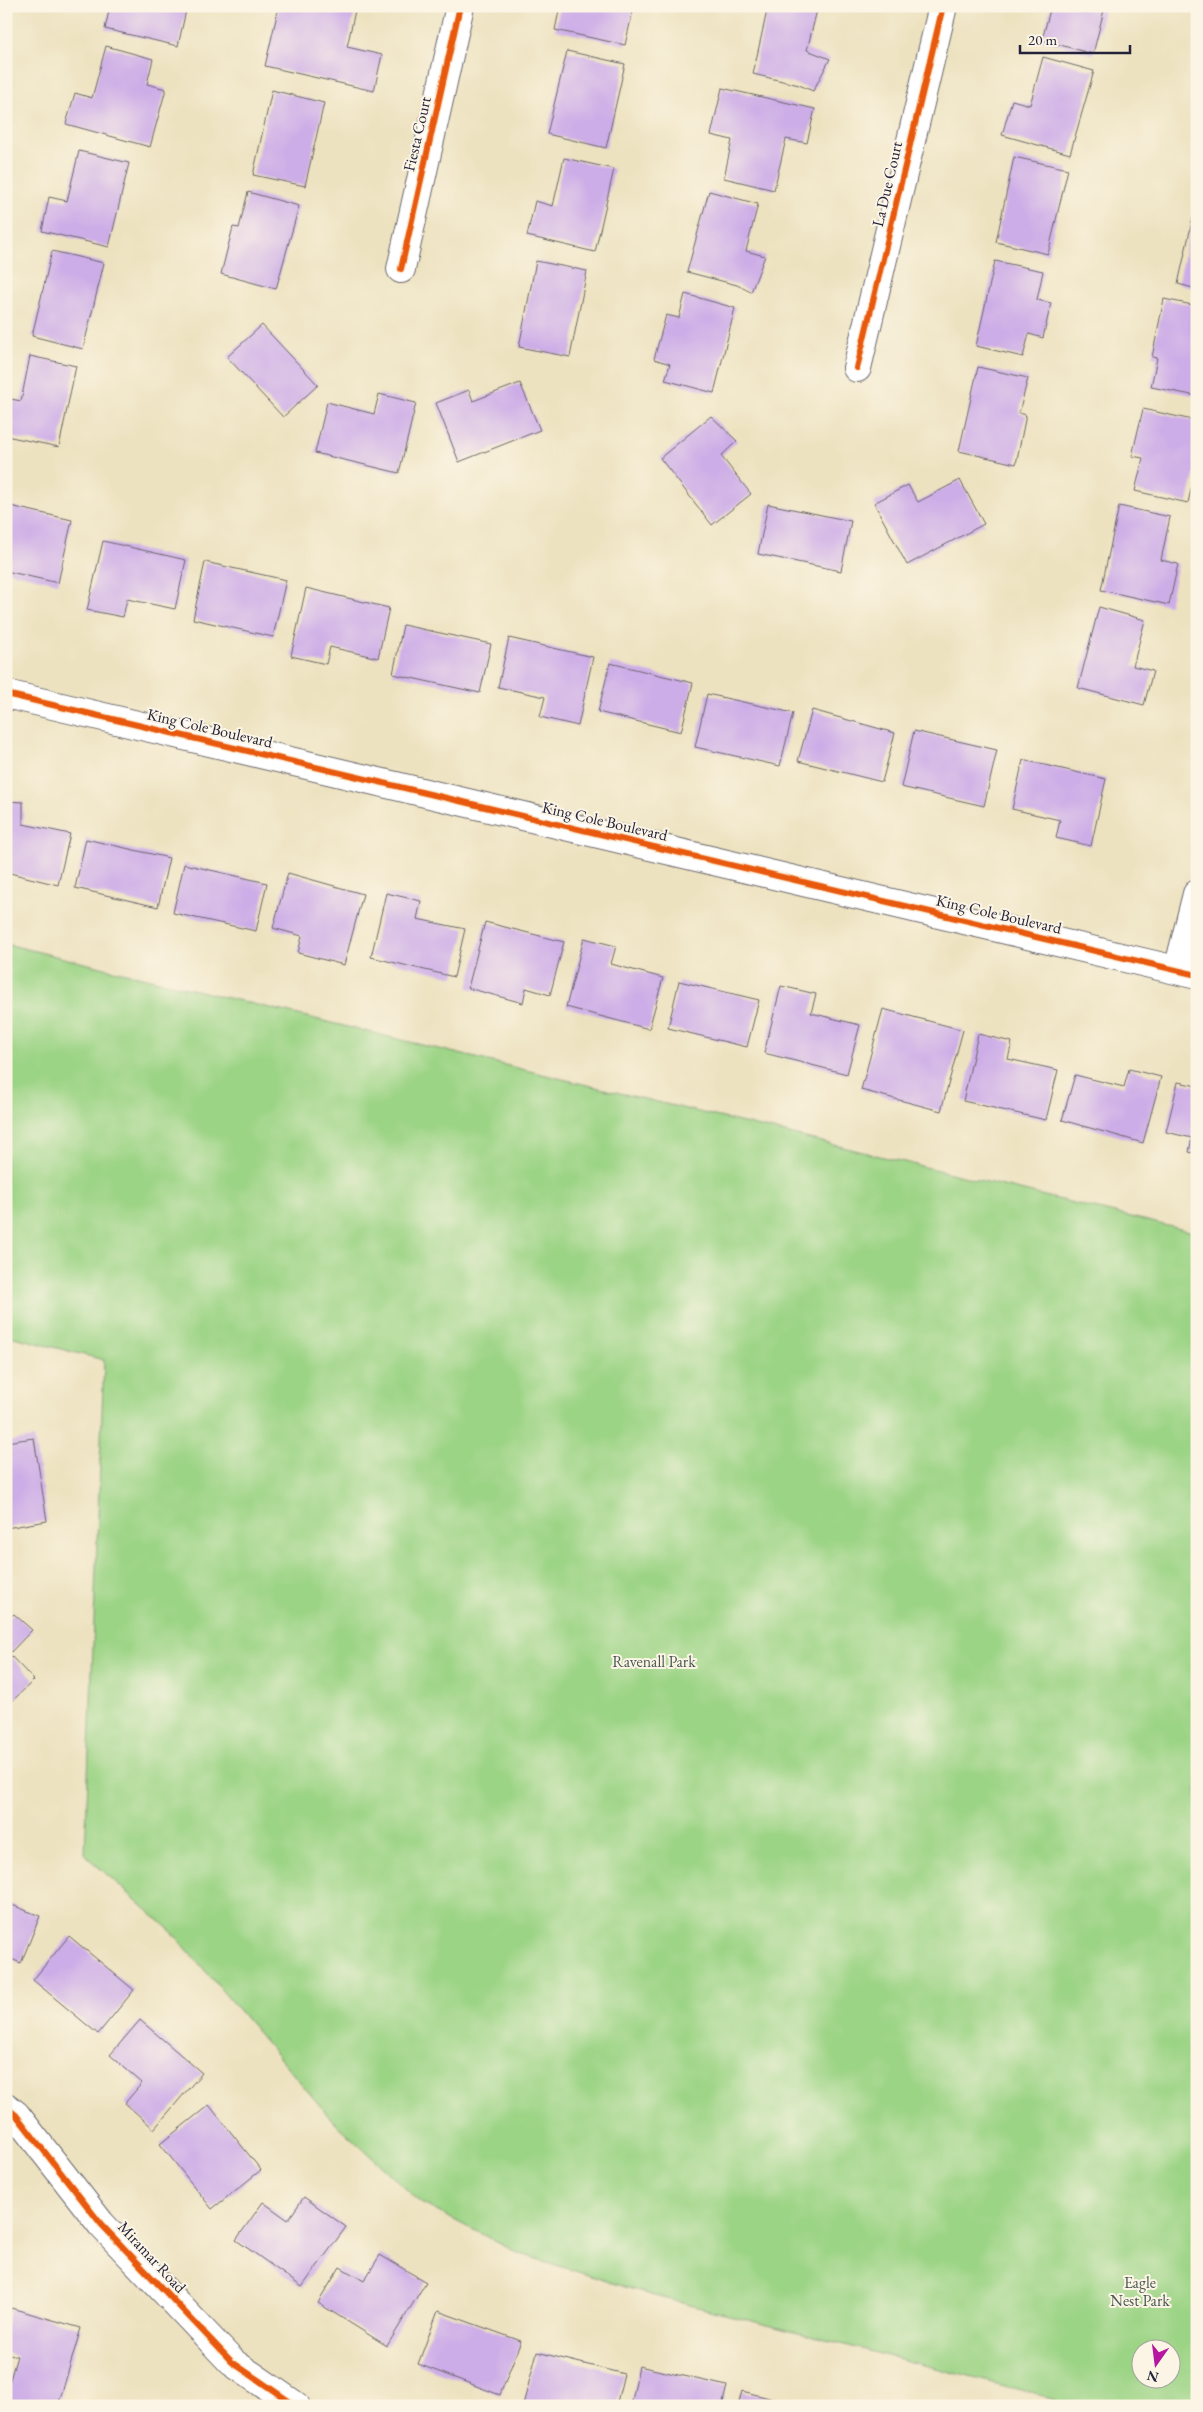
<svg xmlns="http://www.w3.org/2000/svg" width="1203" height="2412" font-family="'EB Garamond',serif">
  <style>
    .green { fill: #9cd485; stroke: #5f7b60; fill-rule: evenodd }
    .building { fill: #cdade7 }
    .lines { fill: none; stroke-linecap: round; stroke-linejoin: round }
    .street-casing { stroke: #69656a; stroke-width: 30 }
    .street { stroke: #fff; stroke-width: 28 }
    .cycleway-casing { stroke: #fcf5e5; stroke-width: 9 }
    .cycleway { stroke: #e8590c; stroke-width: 6 }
    .labels { text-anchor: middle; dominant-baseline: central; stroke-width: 4; stroke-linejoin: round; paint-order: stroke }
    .street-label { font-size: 16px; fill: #22223b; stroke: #fcf5e5 }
    .park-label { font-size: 16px; fill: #475751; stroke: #fcf5e5 }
  </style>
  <rect width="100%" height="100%" fill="#fcf5e5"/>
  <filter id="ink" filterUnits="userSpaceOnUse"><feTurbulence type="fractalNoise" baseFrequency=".02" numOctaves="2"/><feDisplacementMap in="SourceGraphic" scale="10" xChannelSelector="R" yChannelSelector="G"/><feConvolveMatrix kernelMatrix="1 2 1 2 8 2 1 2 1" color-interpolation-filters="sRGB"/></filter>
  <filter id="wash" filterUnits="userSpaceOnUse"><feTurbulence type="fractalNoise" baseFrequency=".0096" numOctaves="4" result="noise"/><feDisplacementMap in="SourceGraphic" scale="20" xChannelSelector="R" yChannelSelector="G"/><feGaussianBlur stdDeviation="1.12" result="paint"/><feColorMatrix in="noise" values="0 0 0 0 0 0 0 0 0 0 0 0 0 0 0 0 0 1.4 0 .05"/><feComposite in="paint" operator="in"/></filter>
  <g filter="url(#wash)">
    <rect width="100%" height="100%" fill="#ede2c0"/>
    <!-- green -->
    <path class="green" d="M6,944l1191,289v1173h-143l1,-7 -404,-104 -133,-42 -97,-50 -87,-81 -161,-189 -88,-78 19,-495 -98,-25zM1140,2350h30v30h-30z"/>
    <g id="blocks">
      <!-- building -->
      <path class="building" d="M110,6h77l-9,40 -73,-17z
        M279,6h77l-9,41 35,8 -8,36 -109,-25z
        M560,6h74l-9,39 -70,-15z
        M768,6h50l-11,44 23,9 -17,32 -14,-6 -46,-11z
        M1051,6h54l-12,48 -51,-14z
        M106,46l47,13 -6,25 19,5 -16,58 -84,-23 9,-31 17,5z
        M567,51l58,13 -19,84 -59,-14z
        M1043,57l51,14 -24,83 -68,-19 10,-35 18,5z
        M722,88l93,21 -8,34 -21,-4 -12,51 -50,-12 8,-38 -21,-5z
        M272,90l52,13 -19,83 -52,-11z
        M79,151l50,12 -20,84 -67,-16 7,-34 18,4z
        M1014,157l54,12 -20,85 -52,-12z
        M564,158l50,11 -19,83 -68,-16 8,-35 18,5z
        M709,191l49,13 -12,47 19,5 -14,36 -14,-7 -50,-13z
        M248,192l51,14 -23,83 -55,-15 12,-47 6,1z
        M1196,204h1v85l-19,-5z
        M52,251l52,12 -21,86 -51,-13z
        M536,261l51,10 -17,86 -51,-10z
        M995,261l48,10 -6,29 14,3 -8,35 -14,-4 -6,23 -47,-11z
        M685,294l50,14 -21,85 -49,-13 5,-16 -16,-5 12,-44 13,3z
        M1164,299l33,7v90l-46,-9 6,-29 -5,-1z
        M262,325l56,60 -35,32 -56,-60z
        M30,356l46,10 -17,81 -53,-11v-38l15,3z
        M978,367l50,11 -9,35 7,2 -10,49 -57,-13z
        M520,383l20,47 -81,32 -23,-59 33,-13 4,11z
        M379,394l37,9 -17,70 -84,-20 12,-51 47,12z
        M1143,409l54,12v41l-9,41 -53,-12 8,-33 -11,-2z
        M711,416l26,25 -16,15 30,38 -39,31 -52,-67z
        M960,480l24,44 -77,41 -33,-62 34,-18 10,17z
        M768,504l83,17 -10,50 -83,-17z
        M6,505l66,15 -14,63 -52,-12z
        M1119,506l51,11 -9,43 17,4 -9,41 -68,-15z
        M103,541l83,19 -11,49 -48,-10 -4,18 -36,-7z
        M205,562l81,18 -13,57 -80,-18z
        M306,588l83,20 -11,50 -48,-11 -4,17 -35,-8z
        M1099,607l46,13 -12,46 20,5 -9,34 -66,-17z
        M403,625l88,19 -11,49 -87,-19z
        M509,638l84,19 -15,69 -38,-9 5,-20 -47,-10z
        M610,663l83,20 -12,49 -83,-20z
        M707,694l86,19 -13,53 -85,-19z
        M812,710l83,23 -13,49 -84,-21z
        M914,731l83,19 -13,56 -83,-19z
        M1023,760l83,19 -15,67 -35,-8 4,-18 -48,-11z
        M6,801l17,1v22l47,10 -12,51 -52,-13z
        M86,839l83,19 -11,49 -83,-19z
        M184,864l83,19 -11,48 -83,-18z
        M288,873l75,21 -19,71 -46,-12 4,-17 -29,-8z
        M386,893l35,8 -4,18 48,10 -11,48 -83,-20z
        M485,922l79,20 -14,53 -24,-7 -3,15 -55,-15z
        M584,938l32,8 -5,18 52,14 -14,51 -83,-22z
        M679,981l80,19 -12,47 -79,-19z
        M781,986l35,8 -5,19 49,12 -13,49 -83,-21z
        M883,1009l80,21 -22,81 -80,-21z
        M978,1034l34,8 -4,17 50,11 -12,50 -83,-19z
        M1129,1069l32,8 -18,66 -81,-23 13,-45 49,12z
        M1178,1082l19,4v68l-8,-2 3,-14 -26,-6z
        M34,1438l13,83 -41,7v-86z
        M14,1614l18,16 -23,24 25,26 -28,27v-87z
        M6,1891l5,1 -4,11 33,13 -19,47 -15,-6z
        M69,1936l65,54 -36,44 -65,-54z
        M140,2020l62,53 -48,56 -29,-26 17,-20 -32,-28z
        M209,2105l52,65 -49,39 -52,-65z
        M304,2197l42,30 -44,60 -66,-47 27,-38 25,18z
        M380,2255l46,27 -39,64 -69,-43 22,-36 24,14z
        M11,2308l70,20 -23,78h-44l-8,-2v-11l11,-37 -11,-3v-27z
        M438,2311l83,30 -21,54 -82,-31z
        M537,2352l87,22 -8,32 -93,-1z
        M639,2366l88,20 -5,20h-91z
        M742,2391l54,14v1h-58z"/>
    </g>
  </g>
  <g filter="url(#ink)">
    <use href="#blocks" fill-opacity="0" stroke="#69656a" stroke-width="1"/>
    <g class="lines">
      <defs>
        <path id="street" d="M401,269l59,-263
          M857,368l86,-362
          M6,694l1191,281
          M1178,970l19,-76
          M6,2107l10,8 85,109 131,138 64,44"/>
      </defs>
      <!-- street casing -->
      <use href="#street" class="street-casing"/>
      <!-- street -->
      <use href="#street" class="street"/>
      <defs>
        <path id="cycleway" d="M401,269l59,-263
          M857,368l86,-362
          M6,694l1191,281
          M6,2107l10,8 85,109 131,138 64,44"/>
      </defs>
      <!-- cycleway casing -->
      <use href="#cycleway" class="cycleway-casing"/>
      <!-- cycleway -->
      <use href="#cycleway" class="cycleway"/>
    </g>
  </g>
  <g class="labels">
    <!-- street labels -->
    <g class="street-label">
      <text transform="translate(417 134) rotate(-77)">Fiesta Court</text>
      <text transform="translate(887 184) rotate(-77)">La Due Court</text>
      <text transform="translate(210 728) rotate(13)">King Cole Boulevard</text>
      <text transform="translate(605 821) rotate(13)">King Cole Boulevard</text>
      <text transform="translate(999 914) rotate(13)">King Cole Boulevard</text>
      <text transform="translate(152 2257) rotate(47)">Miramar Road</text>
    </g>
    <!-- park labels -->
    <g class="park-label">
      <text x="654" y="1661">Ravenall Park</text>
      <text x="1140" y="2282">Eagle<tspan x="1140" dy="18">Nest Park</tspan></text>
    </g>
  </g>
  <!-- margin -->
  <rect width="1203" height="2412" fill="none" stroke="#fcf5e5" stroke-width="25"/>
  <!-- north arrow -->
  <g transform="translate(1156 2364) rotate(194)"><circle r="24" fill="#fcf5e5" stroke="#a5a1a1"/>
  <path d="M0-4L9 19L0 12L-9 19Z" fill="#b5179e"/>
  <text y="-8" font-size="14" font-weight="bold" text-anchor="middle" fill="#22223b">N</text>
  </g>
  <!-- scale -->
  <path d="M1020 45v8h110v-8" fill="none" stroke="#22223b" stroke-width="2.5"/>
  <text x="1028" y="45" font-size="15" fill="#22223b" stroke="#fcf5e5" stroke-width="4" paint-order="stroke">20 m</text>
</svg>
